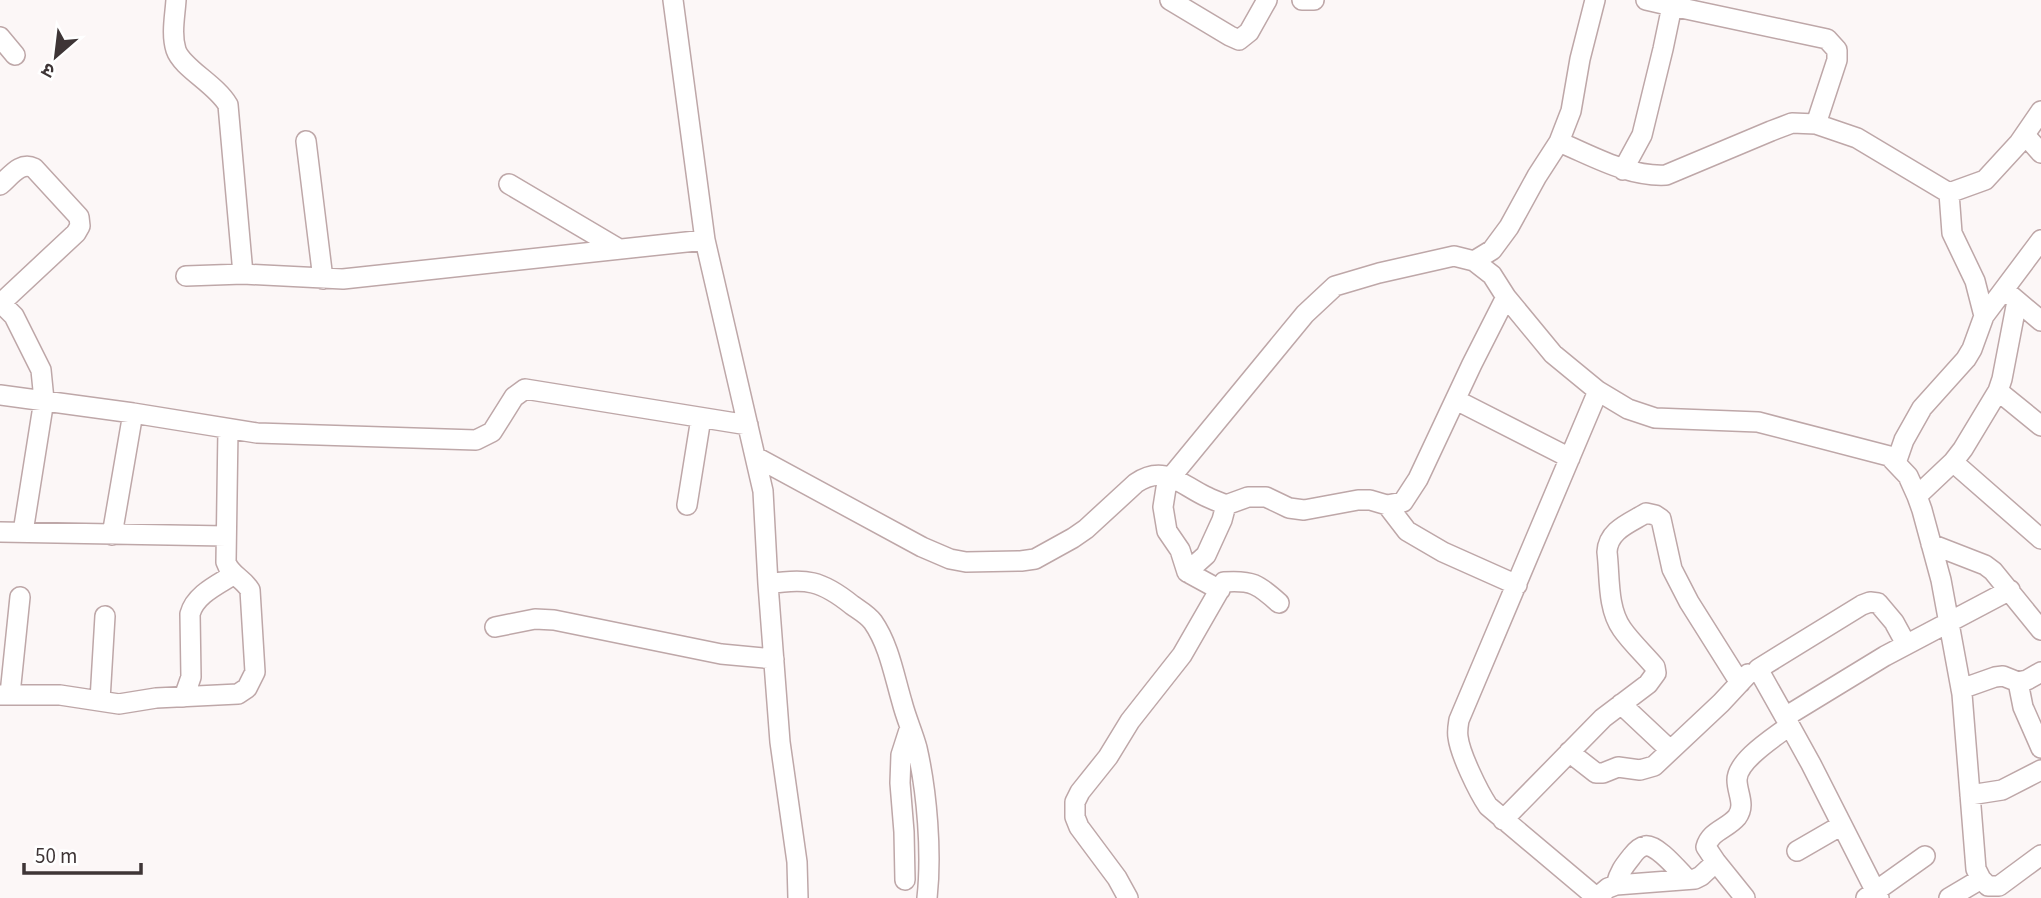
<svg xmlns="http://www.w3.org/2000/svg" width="2041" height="898" font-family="'Source Sans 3','Noto Sans Devanagari',sans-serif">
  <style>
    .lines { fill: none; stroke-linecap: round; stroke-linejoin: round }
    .minor-casing { stroke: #bea7a8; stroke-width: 22 }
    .minor { stroke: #fff; stroke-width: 19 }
  </style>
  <rect width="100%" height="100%" fill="#fcf7f7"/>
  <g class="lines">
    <defs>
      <path id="minor" d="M176,0c-1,16 -5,34 0,50 6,18 40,34 52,55l15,169
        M673,0l32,240 58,251 5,93 12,158 17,120 1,36
        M1170,0l60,36 9,4 10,-8 18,-32
        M1302,0h12
        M1646,0l26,6 4,-6
        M0,37l15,18
        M2025,135l16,18
        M306,141l17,138
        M1559,142c34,14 69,35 107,33l105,-44 21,-8 24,1 41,14 92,55 36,-13 34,-37 22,-32
        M1623,170l19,-35 21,-86 9,-43 155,33 10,11v10l-21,64
        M509,184l110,65
        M0,185c10,-8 20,-24 34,-17l45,49 1,9 -4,7 -75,70
        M1949,193l3,40 23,48 9,35 57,-76
        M1474,261l18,-11 17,-23 28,-51 22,-34 12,-31 9,-52 15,-59
        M186,276l57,-2 100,5 362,-39
        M2009,294l32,27
        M0,302l14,14 27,54 3,30 -21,132
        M1998,391l43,35
        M0,395l133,18 124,20 219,7 16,-8 22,-35 11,-8 223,36
        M1456,400l114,58
        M756,457l166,90 28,12 16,3 55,-1 14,-2 38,-21 13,-9 50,-46c28,-19 44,1 69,13 6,3 14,6 21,9l22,-8h18l23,11 15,2 54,-10h12l17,5 16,-3 15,-23 54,-115 34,-67
        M1953,462l88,77
        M1896,463l8,-23 18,-32 44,-49 6,-10 12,-33
        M1917,496l36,-34 10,-13 35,-58 4,-12 15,-78
        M687,505l14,-87
        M1387,505l20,26 36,21 74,33
        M0,532l226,4
        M112,535l21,-122
        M1931,544l54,21 8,6 48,59
        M1187,572l19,-17 16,-35 4,-15
        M768,584c38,-6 53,-4 84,21 7,5 16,10 21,17 16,23 21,53 29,80 4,16 11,31 15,46 10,44 15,105 10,150
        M1220,590l-33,-18 -7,-22 -13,-19 -4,-24 3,-19 5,-11 134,-163 30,-28 44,-13 75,-17 20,5 18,14 14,22 47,57 45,37 30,18 27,9 103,4 131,34 19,20 9,20 5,14 19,70 21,114 14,175 5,10 7,7h11l42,-31
        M495,627l40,-8 19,1 167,34 53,5
        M2018,682l5,25 18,41
        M1961,689l34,-12 8,-1 15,6 9,-2 14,-8
        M10,694l10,-97
        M0,695h60l59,9 37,-6 82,-4 9,-6 8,-16 -5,-82c-7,-12 -20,-15 -24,-28l2,-133
        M184,697l7,-20 -1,-63c5,-19 27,-29 43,-39
        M100,700l5,-84
        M1621,704l49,46
        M1785,717l-27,-48 104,-64 8,-3 8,1 16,19 12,22
        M1569,752l27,21h7l15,-6 22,3 14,-4 67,-63 27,-29
        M1970,795l32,-5 39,-20
        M1503,820l100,-102 45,-34 8,-11 -1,-6c-11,-13 -24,-25 -33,-38 -15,-21 -12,-53 -15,-77 1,-22 23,-29 39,-39l9,2 6,4 11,50 17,33 51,81
        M1797,851l45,-26
        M905,880l-1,-48 -4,-49 1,-28 9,-28
        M1616,885c3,-13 8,-19 16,-29 3,-4 7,-9 13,-10 11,-3 34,25 42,33
        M1596,897l-108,-91c-10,-15 -28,-52 -30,-69 -1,-6 0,-11 1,-17l139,-329
        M1128,898l-11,-20 -38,-51 -4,-10v-15l5,-10 28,-35 22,-36 52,-66 42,-73c28,-2 34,2 55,21
        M1596,898l12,-10 8,-3 79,-6 6,-3 15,-14
        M1745,898l-29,-36 -10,-15c4,-16 21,-18 31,-30 9,-12 0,-24 0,-37 0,-20 38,-43 52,-54
        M1866,898l59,-42
        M1879,898l-68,-134 -26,-47 100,-61 125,-66
        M1949,898l32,-19"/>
    </defs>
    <!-- minor casing -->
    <use href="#minor" class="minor-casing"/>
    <!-- minor -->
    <use href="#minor" class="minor"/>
  </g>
  <!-- north arrow -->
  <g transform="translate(56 56) rotate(208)" stroke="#ffffff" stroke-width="5" paint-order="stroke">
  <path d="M0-5L12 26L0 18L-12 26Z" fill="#3e3536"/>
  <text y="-10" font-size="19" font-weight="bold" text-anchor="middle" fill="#3e3536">उ</text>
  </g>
  <!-- scale -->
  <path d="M24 863v10h117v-10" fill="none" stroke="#3e3536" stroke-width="3.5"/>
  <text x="35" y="863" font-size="21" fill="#3e3536" stroke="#ffffff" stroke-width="5" paint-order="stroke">50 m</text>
</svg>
